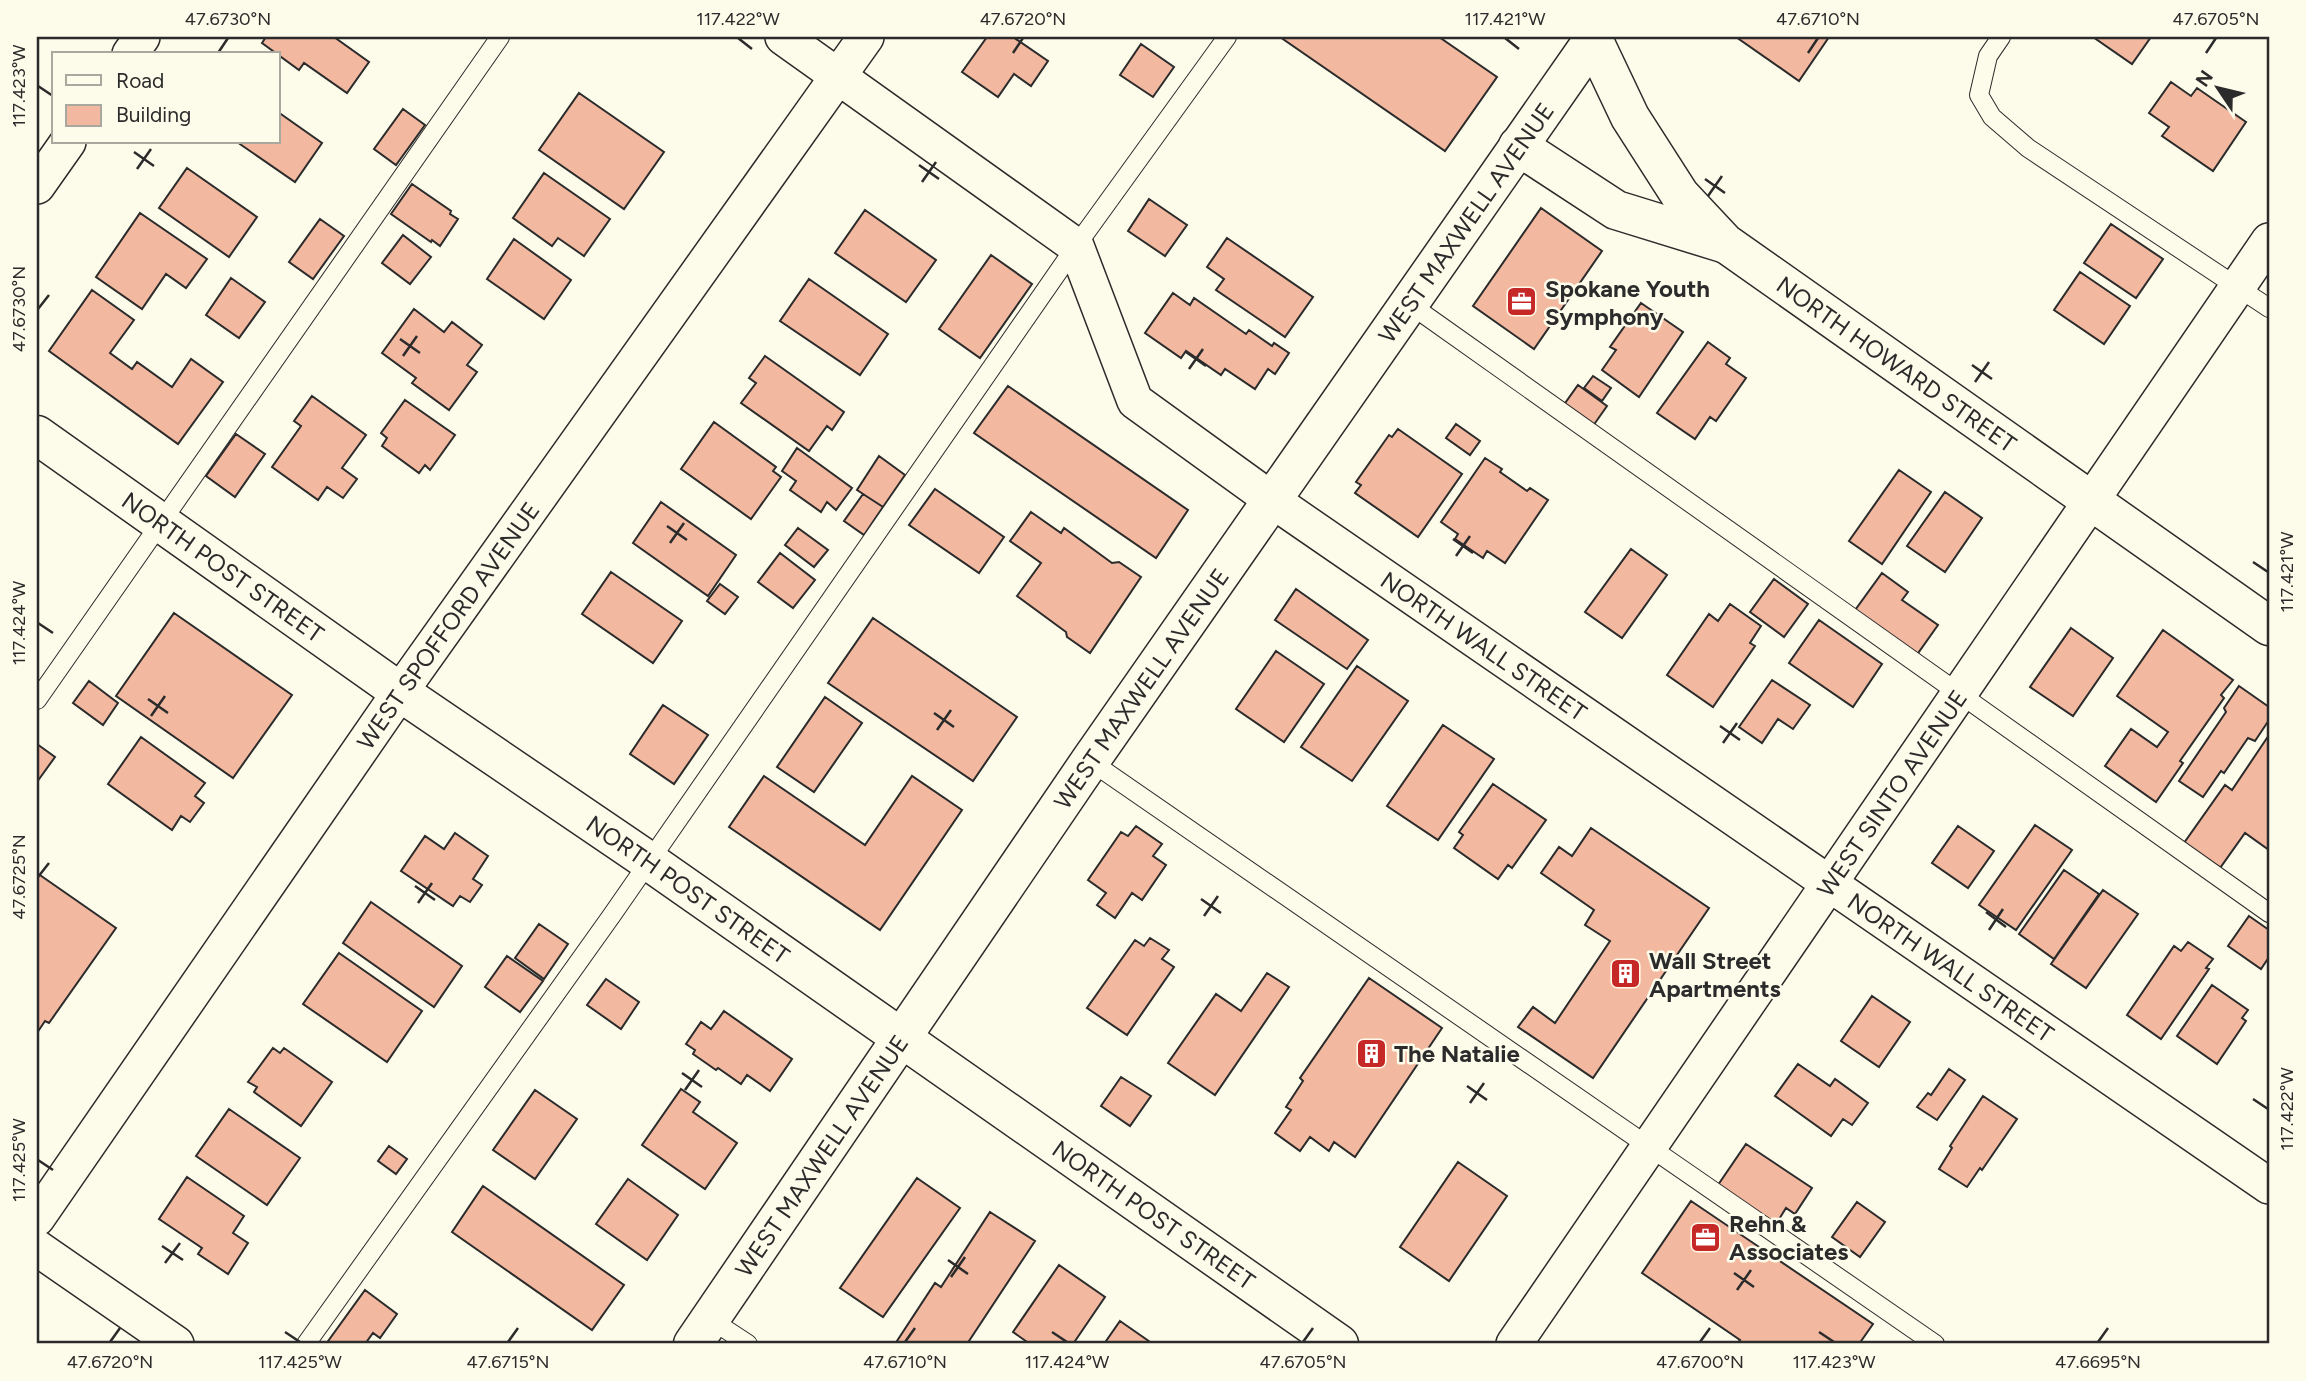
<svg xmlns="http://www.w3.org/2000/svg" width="2306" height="1381" font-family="Figtree,sans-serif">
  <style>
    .building { fill: #f2b8a0; stroke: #2b2b2b; stroke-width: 2 }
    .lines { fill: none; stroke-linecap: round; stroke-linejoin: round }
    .service-casing { stroke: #2b2b2b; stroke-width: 20 }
    .minor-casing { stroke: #2b2b2b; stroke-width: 38 }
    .tertiary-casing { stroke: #2b2b2b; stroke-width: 41 }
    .service { stroke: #fdfbea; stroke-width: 18 }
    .minor { stroke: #fdfbea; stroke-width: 35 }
    .tertiary { stroke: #fdfbea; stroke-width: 38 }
    .ticks { fill: none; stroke: #2b2b2b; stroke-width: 2.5 }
    .labels { text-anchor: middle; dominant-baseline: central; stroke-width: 5; stroke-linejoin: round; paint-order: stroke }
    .street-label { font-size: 24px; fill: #2b2b2b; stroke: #fdfbea }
    .poi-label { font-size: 24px; font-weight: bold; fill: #2b2b2b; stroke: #fdfbea; text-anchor: start }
    .neatline { fill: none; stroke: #2b2b2b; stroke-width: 2.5 }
    .ticks-label { font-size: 18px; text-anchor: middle; fill: #2b2b2b }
  </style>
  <rect width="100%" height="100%" fill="#fdfbea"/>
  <!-- building -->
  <path class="building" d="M266,37h68l35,25 -22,31 -43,-30 -5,7 -37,-27z
    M987,37h26l35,24 -17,25 -17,-12 -16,23 -36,-25z
    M1280,37h159l58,40 -52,74z
    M1736,37h93l-30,44z
    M2093,37h58l-19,27z
    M1141,44l33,23 -21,30 -33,-22z
    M2171,82l20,14 6,-8 49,34 -33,49 -51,-35 7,-9 -20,-14z
    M579,93l85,59 -40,57 -85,-59z
    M403,109l22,16 -29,40 -22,-16z
    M278,112l44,31 -27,39 -58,-40h41z
    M187,168l70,49 -28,40 -70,-49z
    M544,173l66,46 -26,37 -26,-18 -6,8 -39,-28z
    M412,184l39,27 -1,3 8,5 -18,27 -8,-6 -1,2 -40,-28z
    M1149,199l38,26 -22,31 -37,-25z
    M1541,208l61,43 -68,98 -61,-43z
    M865,210l71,50 -30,42 -71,-49z
    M140,213l67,46 -21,29 -20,-14 -24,35 -46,-32z
    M320,219l24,17 -31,43 -24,-17z
    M2111,224l52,35 -27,39 -52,-35z
    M403,235l28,22 -21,27 -28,-21z
    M1227,238l86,59 -28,40 -69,-47 8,-11 -17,-12z
    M514,239l57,41 -27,39 -57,-40z
    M991,255l41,29 -52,74 -41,-29z
    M2080,272l50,34 -26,38 -50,-34z
    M231,278l34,24 -26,36 -33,-23z
    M809,279l79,55 -28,41 -80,-54z
    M92,290l42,30 -24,33 22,16 5,-7 35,25 19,-28 32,23 -45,62 -129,-93z
    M1173,293l17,12 4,-7 52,36 3,-4 23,16 2,-3 15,10 -14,21 -7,-5 -13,20 -30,-20 -4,6 -35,-24 -5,7 -36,-25z
    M1641,303l42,29 -44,65 -37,-27 14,-20 -6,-3z
    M414,309l30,23 8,-10 30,23 -15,20 10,7 -28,38 -37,-27 4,-5 -34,-25z
    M1708,342l22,16 -4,6 20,14 -30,43 -6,-4 -15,22 -38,-26z
    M765,356l79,56 -12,18 -5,-4 -18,25 -68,-48 15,-20 -7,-5z
    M1593,376l18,12 -9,13 -18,-13z
    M1578,385l29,21 -14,20 -30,-20z
    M1008,386l180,124 -32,48 -182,-125z
    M312,396l54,39 -24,33 15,11 -14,19 -16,-11 -9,13 -46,-33 29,-41 -7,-5z
    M405,400l50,35 -25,35 -5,-5 -6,8 -37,-27 5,-8 -6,-5z
    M714,422l62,45 -3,4 8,6 -30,42 -70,-50z
    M1456,424l24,17 -10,14 -24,-17z
    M1398,429l64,45 -44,63 -63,-44 6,-8 -5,-3 33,-47 3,2z
    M236,434l29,20 -30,43 -29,-21z
    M797,448l55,40 -16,22 -9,-8 -6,10 -31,-22 6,-9 -14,-10z
    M879,456l26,19 -22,32 -26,-17z
    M1485,458l17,11 -2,3 27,19 3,-3 18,12 -43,63 -18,-12 -4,7 -28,-19 3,-5 -17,-12z
    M1899,470l32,22 -49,72 -33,-23z
    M935,489l69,48 -25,36 -70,-48z
    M1945,492l37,26 -37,54 -38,-26z
    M863,494l20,13 -19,28 -20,-14z
    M661,502l75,53 -28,41 -75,-53z
    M1031,512l30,21 3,-5 48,35 7,-1 22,15 -51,76 -23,-16 -1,-5 -49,-36 24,-33 -31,-22z
    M798,528l30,22 -14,17 -29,-22z
    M1631,549l36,26 -45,63 -37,-26z
    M780,553l35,27 -22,28 -35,-26z
    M611,572l71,49 -29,42 -71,-49z
    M1882,573l26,19 -6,8 36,25 -22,31 -63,-43z
    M1774,579l34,25 -24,33 -34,-25z
    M720,584l18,13 -13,17 -18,-13z
    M1296,589l72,51 -21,29 -72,-49z
    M1730,604l31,22 -11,17 5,3 -42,61 -46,-32 42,-61 9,7z
    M174,613l118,82 -59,83 -117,-82z
    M873,618l144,99 -44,64 -145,-98z
    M1819,620l63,44 -29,43 -64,-44z
    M2071,628l42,30 -40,58 -43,-29z
    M2163,630l70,50 -12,15 3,3 -44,63 3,2 -27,39 -51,-36 26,-37 26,18 11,-15 -51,-36z
    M1276,651l48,33 -40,58 -48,-33z
    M1357,666l51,35 -56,80 -51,-34z
    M1772,680l38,25 -17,24 -15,-10 -16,24 -23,-16z
    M89,681l29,22 -15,22 -30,-22z
    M2239,686l30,21v13l-14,21 -7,-3 -24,35 -3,-2 -18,26 -24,-16 47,-69 -2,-4z
    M825,697l37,26 -48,69 -37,-25z
    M663,705l45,30 -34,49 -44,-30z
    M1443,725l51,34 -56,81 -51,-34z
    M2269,735v115l-24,-17 -25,35 -36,-25 41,-58 7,5z
    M141,737l64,46 -10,13 9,7 -14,19 -9,-6 -9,14 -64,-46z
    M37,744l18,13 -18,25z
    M764,776l101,69 47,-69 50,34 -82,120 -151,-103z
    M1493,784l53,36 -34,48 -4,-3 -10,14 -44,-31 9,-13 -4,-3z
    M2035,825l37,25 -56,80 -37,-25z
    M1136,826l26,18 -9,12 13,9 -24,35 -10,-7 -17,25 -18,-13 9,-12 -18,-13 33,-48 7,4z
    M1958,826l36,25 -26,37 -36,-25z
    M1591,828l118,80 -116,170 -75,-51 15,-20 22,16 55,-82 -25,-16 9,-15 -53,-37 18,-26 13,9z
    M455,833l33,23 -15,23 9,6 -12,17 -10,-6 -7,10 -52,-35 24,-35 19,13z
    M2064,870l35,24 -45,65 -35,-25z
    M37,873l79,55 -67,95 -4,-2 -8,12z
    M2103,890l35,24 -52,74 -35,-24z
    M371,902l91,64 -28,41 -91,-64z
    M2249,916l20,14v27l-8,12 -33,-23z
    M539,924l29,20 -24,35 -29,-21z
    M1150,938l19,12 -7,9 12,8 -47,68 -40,-27 48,-68 9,6z
    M2188,942l25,17 -7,9 3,1 -48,70 -34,-24 47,-69 7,5z
    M339,953l83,58 -35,51 -84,-58z
    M507,956l36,25 -23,31 -35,-25z
    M1267,973l22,14 -74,108 -47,-32 48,-69 25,17z
    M1369,978l73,50 -87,129 -21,-15 -5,9 -19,-14 -10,14 -25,-18 16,-23 -5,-3 17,-26 -3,-3z
    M606,979l33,23 -18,27 -34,-24z
    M2212,985l36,25 -6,8 4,3 -29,43 -40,-28z
    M1872,996l38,26 -31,45 -38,-26z
    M724,1011l68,48 -22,32 -23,-16 -6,9 -23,-16 -2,2 -23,-16 2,-4 -9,-6 15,-22 10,7z
    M273,1048l7,5 4,-5 48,34 -31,44 -47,-34 3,-5 -9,-5z
    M1798,1064l32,22 5,-7 33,24 -16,22 -9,-6 -12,17 -56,-40z
    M1949,1069l16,11 -28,40 -20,-13 11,-14 3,2z
    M1121,1077l30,19 -21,30 -29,-20z
    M681,1089l19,13 -7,10 44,31 -32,46 -63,-44z
    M535,1090l42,29 -42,60 -42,-29z
    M1983,1096l34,23 -35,51 -2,-2 -13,19 -28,-18 13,-21 -2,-2z
    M229,1109l71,49 -33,47 -71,-49z
    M1746,1144l66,44 -17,26 -9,-6 -10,16 -58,-39z
    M389,1146l18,13 -11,15 -18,-13z
    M1458,1162l49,34 -58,85 -49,-34z
    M187,1177l57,39 -11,17 15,10 -20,31 -30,-20 4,-6 -43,-29z
    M917,1178l43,30 -77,109 -43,-29z
    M628,1179l50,36 -31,45 -51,-36z
    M483,1186l141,99 -32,45 -140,-98z
    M1691,1201l182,123 -14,20h-122l3,-4 -98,-67z
    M1857,1202l28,20 -25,35 -28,-20z
    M990,1212l45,29 -68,103h-72l40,-61 6,4z
    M1059,1265l46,32 -32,47h-43l-17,-12z
    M365,1290l32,24 -17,24 -7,-5 -8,11h-39z
    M1120,1321l33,23h-49z"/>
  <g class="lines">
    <defs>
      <path id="service" d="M2001,37l-13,19 -9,39 13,22 36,31 241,160
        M1408,303l861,610
        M37,700l463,-663
        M1090,761l845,583
        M710,1319l38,25
        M306,1344l306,-429 464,-669 151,-209"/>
      <g id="minor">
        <path id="s1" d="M783,37l293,209 59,155 137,99 997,686"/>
        <path d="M130,54l12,-17"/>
        <path d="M37,186l31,-44"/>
        <path id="s2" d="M37,1218l363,-526 466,-655"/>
        <path d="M37,1248l139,96"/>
        <path id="s3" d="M1514,1344c251,-368 505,-734 755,-1103"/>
      </g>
      <g id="tertiary">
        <path id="s4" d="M1592,37l38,80 50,78 45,48 544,383"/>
        <path d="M1518,146l98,64 107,33"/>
        <path id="s5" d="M37,435l363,257 250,170 689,482"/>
        <path id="s6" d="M693,1344l397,-583 505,-724"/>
      </g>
    </defs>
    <!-- service casing -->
    <use href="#service" class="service-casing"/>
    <!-- minor casing -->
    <use href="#minor" class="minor-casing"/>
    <!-- tertiary casing -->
    <use href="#tertiary" class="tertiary-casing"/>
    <!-- service -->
    <use href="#service" class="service"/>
    <!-- minor -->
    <use href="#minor" class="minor"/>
    <!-- tertiary -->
    <use href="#tertiary" class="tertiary"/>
  </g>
  <!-- ticks -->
  <path class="ticks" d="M738,38l14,11M1505,38l14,11M218,53l10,-15M1013,53l10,-15M1808,53l10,-15M2206,53l10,-15M38,86l15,10M134,152l20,14M919,165l20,14M137,169l14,-20M1705,179l20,14M922,182l14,-20M1708,196l14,-20M38,309l11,-14M400,339l20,14M1186,352l20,14M403,356l14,-20M1972,365l20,14M1189,369l14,-20M1975,382l14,-20M667,526l20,14M1453,539l20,14M670,543l14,-20M1456,556l14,-20M2253,562l15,10M38,623l15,10M148,699l20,14M934,713l20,14M151,716l14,-20M1720,726l20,14M937,730l14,-20M1723,743l14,-20M38,877l11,-14M415,886l20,14M1201,899l20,14M418,903l14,-20M1986,912l20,15M1204,916l14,-20M1989,930l14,-21M682,1073l20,14M1467,1086l20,14M685,1090l14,-20M2253,1099l15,10M1470,1103l14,-20M38,1160l15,10M162,1246l21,14M948,1260l20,14M165,1263l15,-20M1734,1273l20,14M951,1277l14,-20M1737,1290l14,-20M285,1332l15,10M1052,1332l15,10M1819,1332l15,10M110,1342l10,-14M508,1342l10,-14M905,1342l10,-14M1303,1342l10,-14M1700,1342l10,-14M2098,1342l10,-14"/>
  <!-- icons -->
  <defs>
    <symbol id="office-square" viewBox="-11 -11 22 22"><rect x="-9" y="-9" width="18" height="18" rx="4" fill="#c62828" stroke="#fdfbea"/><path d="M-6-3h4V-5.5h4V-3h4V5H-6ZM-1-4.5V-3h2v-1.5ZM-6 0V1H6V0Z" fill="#fff"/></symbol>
    <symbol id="building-square" viewBox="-11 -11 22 22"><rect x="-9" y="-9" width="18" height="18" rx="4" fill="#c62828" stroke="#fdfbea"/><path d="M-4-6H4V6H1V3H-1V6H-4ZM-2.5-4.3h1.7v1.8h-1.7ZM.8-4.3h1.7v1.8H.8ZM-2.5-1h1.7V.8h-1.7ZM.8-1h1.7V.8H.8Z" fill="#fff"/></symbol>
  </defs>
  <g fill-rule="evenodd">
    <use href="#office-square" x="1504" y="284" width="35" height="35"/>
    <use href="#building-square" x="1608" y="956" width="35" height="35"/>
    <use href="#building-square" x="1354" y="1036" width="35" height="35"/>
    <use href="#office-square" x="1688" y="1220" width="35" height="35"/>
  </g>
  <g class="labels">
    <!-- street labels -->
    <g class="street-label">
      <text stroke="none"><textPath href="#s6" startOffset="1362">WEST MAXWELL AVENUE</textPath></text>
      <text stroke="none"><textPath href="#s4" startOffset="457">NORTH HOWARD STREET</textPath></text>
      <text stroke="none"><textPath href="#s5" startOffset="228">NORTH POST STREET</textPath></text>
      <text stroke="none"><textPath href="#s2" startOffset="721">WEST SPOFFORD AVENUE</textPath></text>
      <text stroke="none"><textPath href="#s1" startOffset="952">NORTH WALL STREET</textPath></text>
      <text stroke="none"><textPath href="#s6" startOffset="794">WEST MAXWELL AVENUE</textPath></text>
      <text stroke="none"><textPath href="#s3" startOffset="668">WEST SINTO AVENUE</textPath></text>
      <text stroke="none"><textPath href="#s5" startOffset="794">NORTH POST STREET</textPath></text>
      <text stroke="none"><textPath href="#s1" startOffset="1519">NORTH WALL STREET</textPath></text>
      <text stroke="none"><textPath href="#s6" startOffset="228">WEST MAXWELL AVENUE</textPath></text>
      <text stroke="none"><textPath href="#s5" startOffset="1362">NORTH POST STREET</textPath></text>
    </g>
    <!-- poi labels -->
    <g class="poi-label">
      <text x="1545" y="288">Spokane Youth<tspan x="1545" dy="28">Symphony</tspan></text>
      <text x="1649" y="960">Wall Street<tspan x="1649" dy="28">Apartments</tspan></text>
      <text x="1394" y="1053">The Natalie</text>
      <text x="1729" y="1223">Rehn &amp;<tspan x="1729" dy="28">Associates</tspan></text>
    </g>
  </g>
  <!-- border -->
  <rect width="2306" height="1381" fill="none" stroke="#fdfbea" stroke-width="77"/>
  <!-- legend -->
  <rect x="52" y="52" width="228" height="91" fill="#fdfbea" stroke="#a9a89e" stroke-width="2"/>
  <rect x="66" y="75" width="35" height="10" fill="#fdfbea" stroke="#a9a89e" stroke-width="2"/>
  <text x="116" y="88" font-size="21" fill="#2b2b2b">Road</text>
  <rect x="66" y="105" width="35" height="21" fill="#f2b8a0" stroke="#a9a89e" stroke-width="2"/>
  <text x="116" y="122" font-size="21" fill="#2b2b2b">Building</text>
  <!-- north arrow -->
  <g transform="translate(2218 88) rotate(305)" stroke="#fdfbea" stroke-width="5" paint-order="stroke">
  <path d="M0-5L12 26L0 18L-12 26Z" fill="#2b2b2b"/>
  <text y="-10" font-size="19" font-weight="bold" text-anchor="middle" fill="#2b2b2b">N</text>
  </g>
  <rect x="38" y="38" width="2230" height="1304" class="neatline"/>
  <g class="ticks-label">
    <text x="228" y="25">47.6730°N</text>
    <text x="738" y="25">117.422°W</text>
    <text x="1023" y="25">47.6720°N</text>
    <text x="1505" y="25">117.421°W</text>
    <text x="1818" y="25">47.6710°N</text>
    <text x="2216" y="25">47.6705°N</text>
    <text transform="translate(19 86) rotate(-90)" y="6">117.423°W</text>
    <text transform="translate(19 309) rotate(-90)" y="6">47.6730°N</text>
    <text transform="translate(2287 572) rotate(-90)" y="6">117.421°W</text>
    <text transform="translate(19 623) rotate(-90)" y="6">117.424°W</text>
    <text transform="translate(19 877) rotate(-90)" y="6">47.6725°N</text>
    <text transform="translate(2287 1109) rotate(-90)" y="6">117.422°W</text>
    <text transform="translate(19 1160) rotate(-90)" y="6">117.425°W</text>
    <text x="110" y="1368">47.6720°N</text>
    <text x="300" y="1368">117.425°W</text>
    <text x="508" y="1368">47.6715°N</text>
    <text x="905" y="1368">47.6710°N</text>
    <text x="1067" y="1368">117.424°W</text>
    <text x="1303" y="1368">47.6705°N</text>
    <text x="1700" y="1368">47.6700°N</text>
    <text x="1834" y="1368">117.423°W</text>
    <text x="2098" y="1368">47.6695°N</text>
  </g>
</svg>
